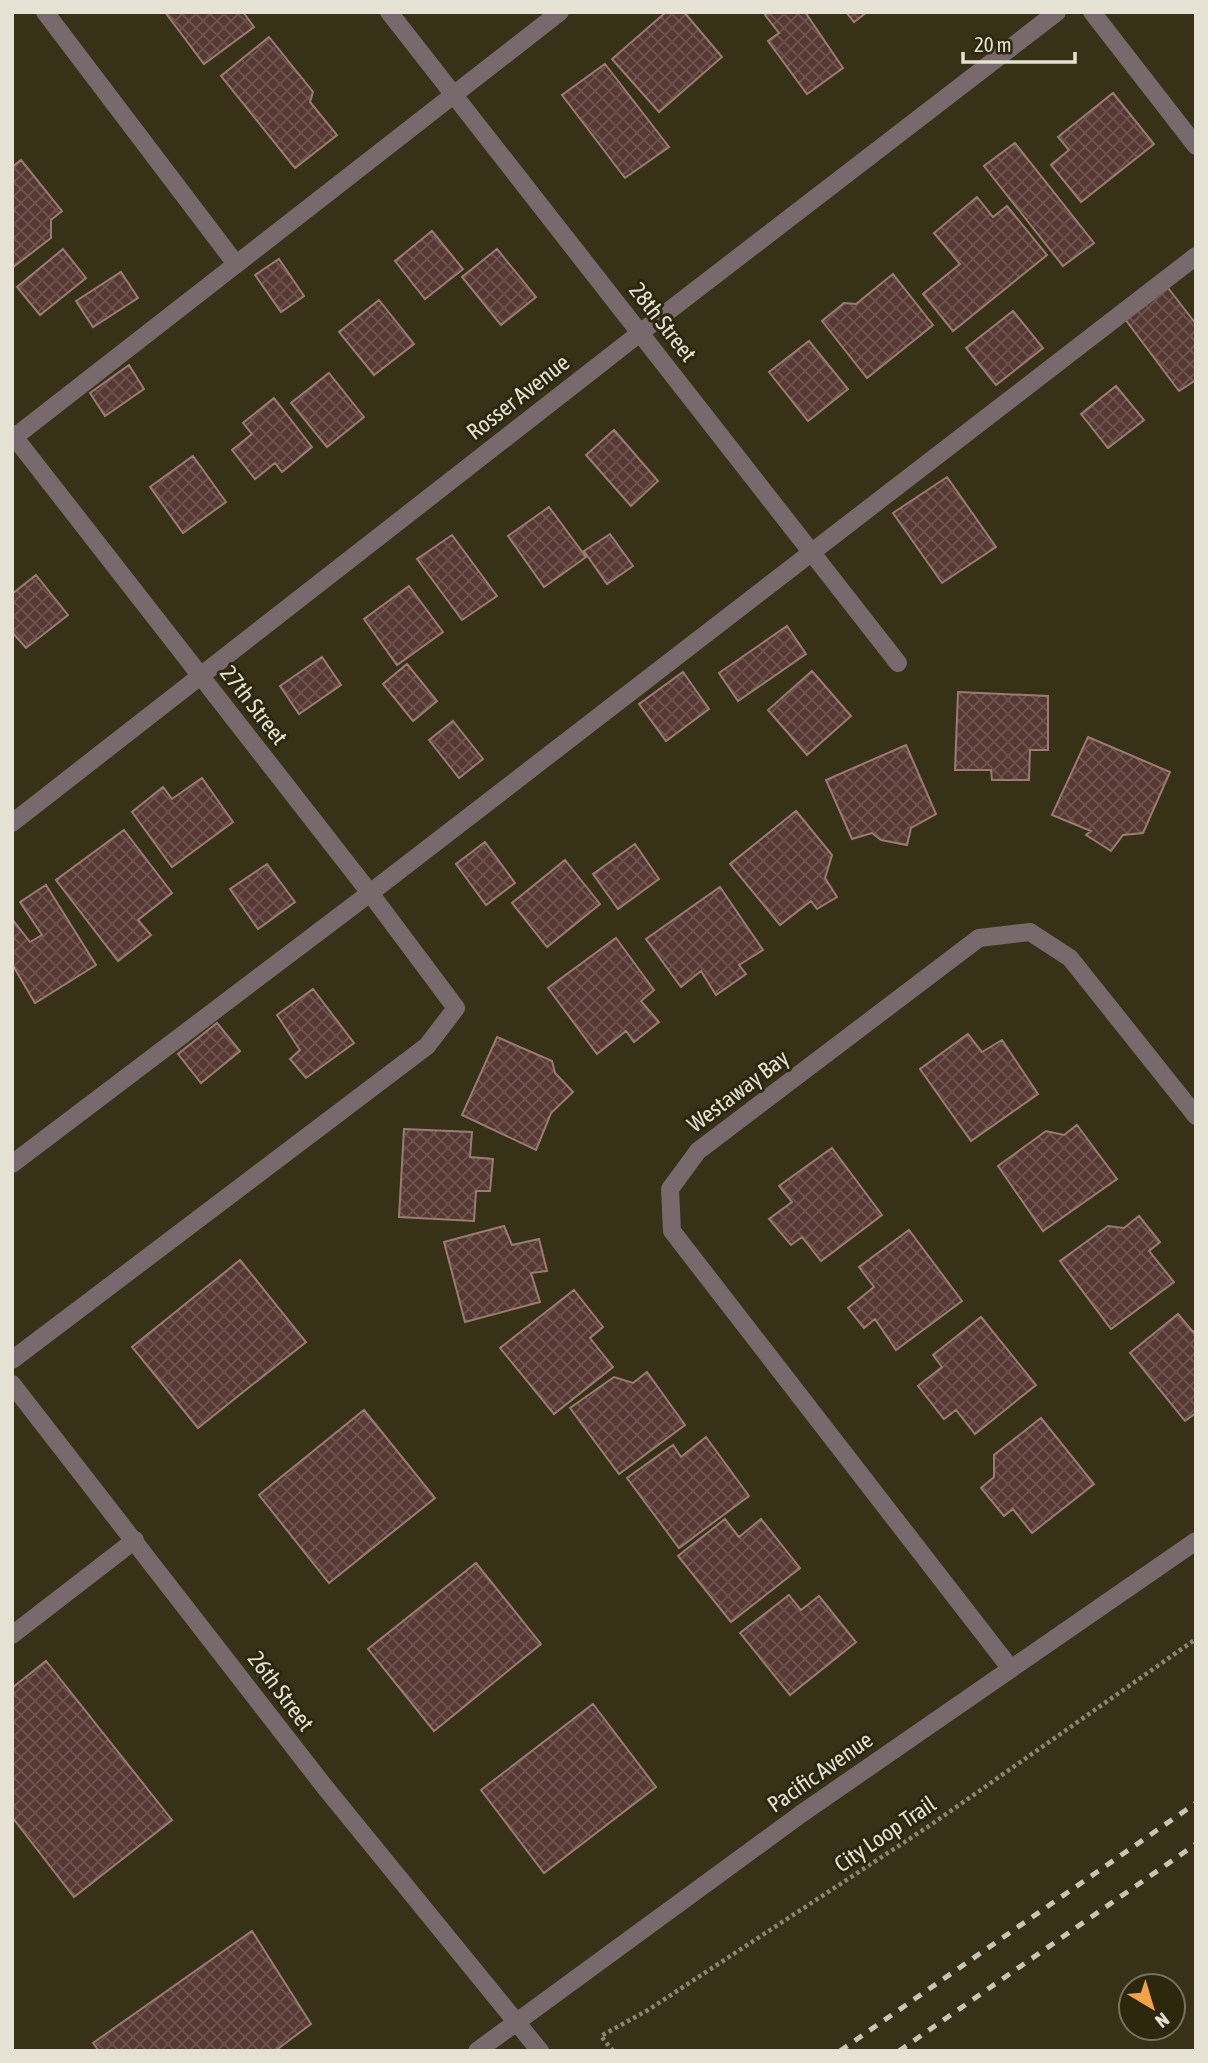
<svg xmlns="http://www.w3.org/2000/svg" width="1208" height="2063" font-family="'Asap Condensed',sans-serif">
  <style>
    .building { fill: url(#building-cross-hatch); stroke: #9b7b73; stroke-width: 2 }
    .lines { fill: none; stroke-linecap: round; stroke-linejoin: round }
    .path { stroke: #8a8672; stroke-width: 4.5; stroke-dasharray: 3.5 3.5; stroke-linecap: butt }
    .minor { stroke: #77696c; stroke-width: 18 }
    .rail { stroke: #c8c5b4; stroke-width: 5; stroke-dasharray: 9 9; stroke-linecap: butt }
    .labels { text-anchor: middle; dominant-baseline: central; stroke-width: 6; stroke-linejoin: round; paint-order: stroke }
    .street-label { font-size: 23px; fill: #e5e2d3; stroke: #2c270d }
  </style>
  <defs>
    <pattern id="building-cross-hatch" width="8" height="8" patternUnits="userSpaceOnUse" patternTransform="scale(1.75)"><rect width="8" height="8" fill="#563932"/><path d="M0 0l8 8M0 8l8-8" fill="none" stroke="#6e554f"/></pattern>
  </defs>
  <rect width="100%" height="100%" fill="#363117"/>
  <!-- building -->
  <path class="building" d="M165,12h78l11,15 -50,37z
    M666,12h18l38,45 -63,55 -47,-53z
    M769,12h36l38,56 -36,26 -39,-53 11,-8 -14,-18z
    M846,12h21l-13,10z
    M269,37l44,55 -3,10 27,33 -42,33 -74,-92z
    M605,64l64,83 -44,31 -63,-83z
    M1113,93l41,51 -73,58 -30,-37 18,-15 -11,-13z
    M1015,143l79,100 -31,23 -79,-100z
    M21,160l41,51 -11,9v18l-39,30v-101z
    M977,197l16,20 14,-11 40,49 -94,76 -30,-37 37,-30 -26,-31z
    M432,231l31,38 -38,30 -30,-38z
    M63,249l23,29 -46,37 -23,-28z
    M497,249l39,48 -35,28 -39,-48z
    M279,259l25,37 -23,16 -26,-37z
    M121,272l17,26 -45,29 -17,-26z
    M893,274l40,51 -66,53 -45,-57 22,-18 12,1z
    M1165,284l31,40v56l-17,11 -57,-76z
    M379,300l35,44 -40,31 -35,-43z
    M1013,311l30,37 -47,37 -30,-37z
    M809,341l39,48 -40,32 -39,-49z
    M129,365l15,24 -39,27 -15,-23z
    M329,373l35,44 -37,30 -36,-44z
    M1116,386l28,34 -36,28 -27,-34z
    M274,398l38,49 -30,25 -7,-9 -20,16 -23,-29 20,-16 -9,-11z
    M614,430l44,51 -27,25 -45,-51z
    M193,456l33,46 -43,31 -33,-46z
    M947,477l49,70 -54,36 -49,-70z
    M549,507l37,50 -42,30 -36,-51z
    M610,534l23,32 -26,18 -23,-33z
    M452,535l45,61 -35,24 -45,-61z
    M36,575l32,40 -42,33 -14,-16v-38z
    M409,586l34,46 -46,33 -33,-46z
    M787,626l19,28 -68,47 -19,-28z
    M322,657l19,28 -42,29 -19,-28z
    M407,664l30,37 -24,20 -30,-37z
    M812,671l39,45 -44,39 -39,-45z
    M683,672l26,37 -43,32 -27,-37z
    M958,692l90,4v54h-18l-1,30h-37l-1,-10h-36z
    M453,721l30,38 -24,19 -30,-38z
    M1088,737l82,35 -27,61 -20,2 -12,16 -25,-16 5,-4 -39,-16z
    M906,745l30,69 -25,14 -4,17 -26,-5 -9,-7 -20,6 -26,-59z
    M202,778l31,44 -61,45 -40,-55 31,-25 9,12z
    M796,811l36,44 -7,23 12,19 -20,12 -6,-8 -31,24 -50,-61z
    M124,830l48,63 -34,27 13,15 -33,26 -62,-81z
    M485,842l30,41 -29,22 -30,-41z
    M635,844l24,35 -41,30 -25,-35z
    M565,860l35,44 -53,43 -35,-44z
    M267,864l28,38 -37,27 -28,-40z
    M46,885l50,80 -61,38 -23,-39v-45l18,23 12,-7 -22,-33z
    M720,887l43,63 -24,15 7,9 -30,21 -15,-24 -20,16 -35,-48z
    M616,938l38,52 -13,11 18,21 -25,20 -8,-11 -29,23 -49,-66z
    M313,989l41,54 -48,35 -16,-19 10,-9 -23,-35z
    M217,1023l23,28 -39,32 -23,-29z
    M968,1034l14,18 20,-12 36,54 -67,47 -51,-72z
    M497,1037l55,24 3,12 18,19 -22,21 -15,37 -74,-35z
    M1077,1125l40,54 -74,52 -45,-65 48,-35 18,4z
    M404,1129l68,3 -2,25 23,2 -3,32h-14l-2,30 -75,-4z
    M832,1148l50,67 -61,46 -19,-24 -11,8 -22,-26 23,-17 -13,-16z
    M1139,1216l21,26 -11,9 25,31 -63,47 -51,-68 48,-35 16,2z
    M504,1226l8,19 27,-6 8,32 -16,2 9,29 -75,20 -21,-80z
    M909,1230l53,71 -66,49 -21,-31 -11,9 -16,-20 26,-21 -15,-20z
    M240,1260l66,82 -108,86 -66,-81z
    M574,1290l29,37 -13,11 23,29 -59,47 -54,-66z
    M1178,1314l15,18 3,-3v84l-11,8 -55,-68z
    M981,1317l55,68 -61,49 -19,-24 -12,9 -26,-33 24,-19 -9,-12z
    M647,1372l38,53 -66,49 -49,-66 44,-31 19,6z
    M364,1410l71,88 -106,85 -70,-88z
    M1041,1418l53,66 -62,49 -19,-24 -9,7 -23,-28 13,-11v-22z
    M706,1437l43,59 -70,52 -52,-70 46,-33 8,12z
    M725,1519l14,18 22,-18 39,49 -69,54 -53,-66z
    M476,1563l65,81 -107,87 -66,-82z
    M789,1595l12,15 18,-14 37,46 -66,53 -50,-62z
    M46,1661l126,159 -98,77 -62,-80v-129z
    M593,1704l63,83 -112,86 -63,-83z
    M252,1931l59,93 -36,27h-176l-6,-8z"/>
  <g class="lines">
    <!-- path -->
    <path class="path" d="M613,2051l-12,-15 47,-26 284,-186 264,-185"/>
    <!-- minor -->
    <path class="minor" d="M45,12l191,252
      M389,12l509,651
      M1092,12l104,134
      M12,434l358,459 86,115 -29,38 -415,314
      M12,439l548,-427
      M12,823l628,-490 417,-321
      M12,1164l358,-271 826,-637
      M12,1384l312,402 216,265
      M12,1635l123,-95
      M1011,1669l-339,-438 -2,-42 28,-38 281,-213 51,-6 40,26 126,158
      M477,2051l324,-237 395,-273"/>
    <!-- rail -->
    <path class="rail" d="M840,2051l356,-248
      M899,2051l297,-207"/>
  </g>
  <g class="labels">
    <!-- street labels -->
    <g class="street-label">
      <text transform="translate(663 322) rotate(52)">28th Street</text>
      <text transform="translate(518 397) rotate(-38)">Rosser Avenue</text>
      <text transform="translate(254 705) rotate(52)">27th Street</text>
      <text transform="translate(738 1091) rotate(-37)">Westaway Bay</text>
      <text transform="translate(281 1691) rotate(53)">26th Street</text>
      <text transform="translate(820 1772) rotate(-35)">Pacific Avenue</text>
      <text transform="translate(885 1834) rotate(-34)">City Loop Trail</text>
    </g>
  </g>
  <!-- border -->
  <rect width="1208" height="2063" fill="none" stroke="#e5e2d3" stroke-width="28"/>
  <!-- north arrow -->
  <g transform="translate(1152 2007) rotate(142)"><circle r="33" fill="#2c270d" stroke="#76725c" stroke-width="2"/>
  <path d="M0-5L12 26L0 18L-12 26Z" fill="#f5a246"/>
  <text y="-10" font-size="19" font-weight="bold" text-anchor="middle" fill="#e5e2d3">N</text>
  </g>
  <!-- scale -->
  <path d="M963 52v10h112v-10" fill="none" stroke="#e5e2d3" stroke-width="3.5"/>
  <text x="974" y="52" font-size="21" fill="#e5e2d3" stroke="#2c270d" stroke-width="5" paint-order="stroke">20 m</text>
</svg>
